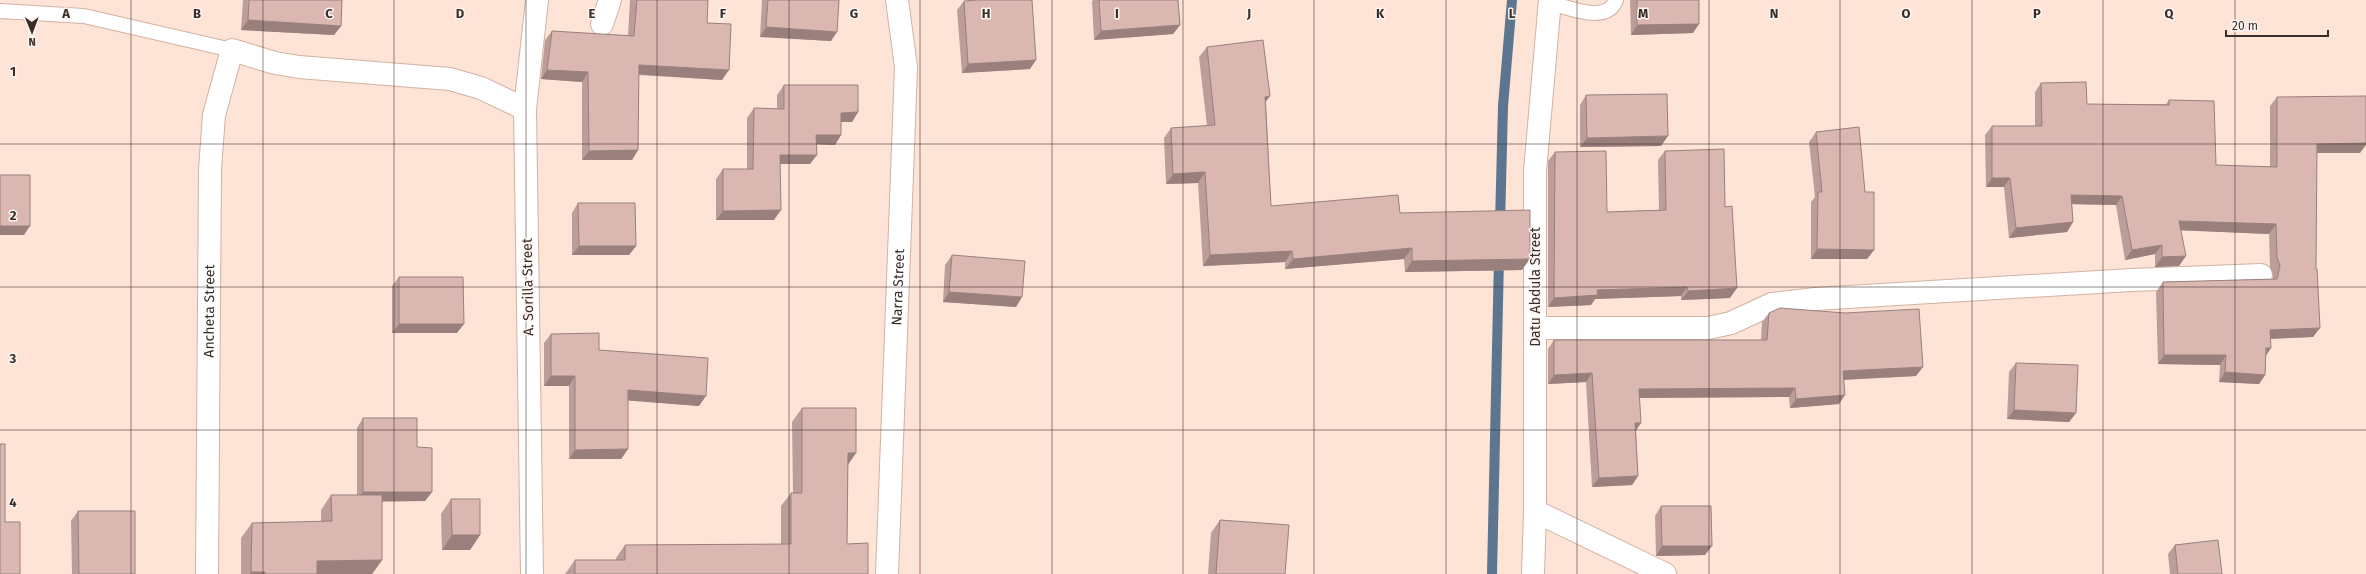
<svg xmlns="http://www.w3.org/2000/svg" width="2366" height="574" font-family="'Fira Sans',sans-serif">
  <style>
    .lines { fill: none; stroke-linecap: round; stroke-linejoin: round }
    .stream { stroke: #5b768e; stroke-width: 10 }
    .lane-casing { stroke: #d2b2a3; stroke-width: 16 }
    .street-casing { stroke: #d2b2a3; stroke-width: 24 }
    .secondary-casing { stroke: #d2b2a3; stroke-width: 24 }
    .lane { stroke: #fff; stroke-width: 14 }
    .street { stroke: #fff; stroke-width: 22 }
    .secondary { stroke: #fff; stroke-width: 22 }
    .wall { fill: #bc9d99 }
    .shaded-wall { fill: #99807d }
    .building { fill: #dbb7b2; stroke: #99807d }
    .grid { fill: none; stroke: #3a2d28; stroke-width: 1; stroke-opacity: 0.55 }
    .labels { text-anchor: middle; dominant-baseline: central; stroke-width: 3; stroke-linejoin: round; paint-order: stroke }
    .street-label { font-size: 14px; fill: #3a2d28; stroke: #fcf5f2 }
    .grid-label { font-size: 13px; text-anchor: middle; font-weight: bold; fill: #3a2d28; stroke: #fcf5f2; stroke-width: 3; stroke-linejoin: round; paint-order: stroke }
  </style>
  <rect width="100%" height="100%" fill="#fee3d7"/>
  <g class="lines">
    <!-- stream -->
    <path class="stream" d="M1500,224l3,-118 9,-106
      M1492,574l7,-316"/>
    <defs>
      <path id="lane" d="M1550,3c18,4 57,22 66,-3
        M0,11l84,5 148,34"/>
      <g id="street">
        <path d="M602,24l8,-24"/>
        <path d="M1535,328h173l23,-5 41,-19 43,-5 316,-19 130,-5"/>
        <path d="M1535,511l130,63"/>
        <path id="s1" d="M207,574l3,-405 4,-54 18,-65 43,13 24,4 151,12 31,9 44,21"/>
        <path id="s2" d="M887,574l19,-507 -9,-67"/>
        <path d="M1533,574l2,-63v-340l15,-171"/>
      </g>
      <path id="secondary" d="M532,574l-7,-465 12,-109"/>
    </defs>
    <!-- lane casing -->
    <use href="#lane" class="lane-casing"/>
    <!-- street casing -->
    <use href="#street" class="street-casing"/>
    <!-- secondary casing -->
    <use href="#secondary" class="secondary-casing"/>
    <!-- lane -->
    <use href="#lane" class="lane"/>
    <!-- street -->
    <use href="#street" class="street"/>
    <!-- secondary -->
    <use href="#secondary" class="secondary"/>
  </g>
  <!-- wall -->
  <path class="wall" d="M243,0h99l-1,26 -7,9 -93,-5z
    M630,0h78l-1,23 15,57 -83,-5 -1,75 -6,10h-50v-78l-41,-3 4,-39 7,-9 76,5z
    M762,0h77l-8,41 -71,-4z
    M1093,0h85l2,25 -7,9 -79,6 -2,-38z
    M1630,0h69l-6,33 -62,2z
    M964,1l66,68 -68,4 -5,-63z
    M1207,47l59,55 5,104 129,7 122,57 -117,2 -1,-13 -119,10v-7l-82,4 -5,-83 -32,1 -2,-46 7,-10 36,-2 -8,-69z
    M2041,83l46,21h79l3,-4 47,65 54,2v-61l7,-9 83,56h-43l-4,184 -42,2v9l-5,7 -1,20 -6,9 -40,-2 1,-17 -62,-1 -2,-72 7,-10 110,-3v-4l-3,-8 -1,-33 -88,-4 -2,36 -24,1v-13l-30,6 -9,-55 -44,-1 1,18 -6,10 -58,6 -5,-51h-18l-1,-52 7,-9h43v-34z
    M784,85l74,27 -6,10h-11v13l-6,10 -18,-1 -7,20h-30l-6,56h-58v-41l7,-10h24v-51l7,-10 23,1v-14z
    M1586,95l75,51 -81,1v-42z
    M1816,132l49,60 9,58 -7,9h-56v-57l4,-5 -6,-55z
    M1665,151l60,56 5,91 -49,2v-4l-86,3 -4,6 -43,2v-146l7,-9 52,60 52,-2 -1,-50z
    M578,203l58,43 -7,9h-57v-42z
    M952,255l64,52 -73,-5 2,-37z
    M399,277l58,56h-65v-47z
    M1769,313l147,63 -72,4 -5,24 -49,4 -1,-11 -150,1 -3,32 2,46 -6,9 -40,2 -6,-105 -38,2v-35l6,-9h207l1,-18z
    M551,334l48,16 100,56 -71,-6v49l-7,10h-52v-73h-25v-43z
    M2016,363l60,50 -7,9 -62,-3 2,-47z
    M802,408l54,45 -8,12 -1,79 21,30h-303l10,-14h41v-2l9,-13 156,-1v-38l10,-13h2l-1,-71z
    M363,418l54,29 15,45 -7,9h-43v59l-10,14h-131v-36l11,-15 69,-1v-12l10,-15h26v-67z
    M451,499l29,36 -10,15h-28l-1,-36z
    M1661,506l44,49 -49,1 -1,-40z
    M78,511l57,63h-63l-1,-53z
    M1220,520l65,54h-77l3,-41z
    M2175,545l47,29h-52l-2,-20z"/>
  <!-- shaded-wall -->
  <path class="shaded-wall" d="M248,20l93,6 -7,9 -93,-5z
    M1699,24l-6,9 -62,2 6,-10z
    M1180,25l-7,9 -79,6 7,-9z
    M766,27l71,5 -6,9 -71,-4z
    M1036,60l-6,9 -68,4 6,-9z
    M639,65l90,5 -7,10 -90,-6z
    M547,70l41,2 -6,10 -41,-3z
    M1270,96l-8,11 3,-10z
    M858,112l-6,10h-17l6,-9z
    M816,135h25l-6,10 -25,-1z
    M1668,136l-7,10 -81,1 7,-9z
    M2366,143v2l-6,8h-50l7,-9z
    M638,150l-6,10h-50l7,-9z
    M780,155h37l-7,9h-36z
    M1205,172l-7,11 -32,1 7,-10z
    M1992,178h18l-6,9h-18z
    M2071,195l51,1 -6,9 -52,-1z
    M781,210l-7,10h-58l7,-9z
    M2179,221l97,3 -7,10 -96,-4z
    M2073,222l-6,10 -58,6 7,-10z
    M0,226h30l-6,9h-24z
    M2162,245l-7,9 -30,6 7,-10z
    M579,246h57l-7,9h-57z
    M1412,248l-8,11 -119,10 8,-10z
    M1817,249l57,1 -7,9h-56z
    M1292,251l-7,11 -82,4 7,-11z
    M2186,256l-7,10 -24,1 7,-10z
    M1530,259l-8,11 -117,2 7,-11z
    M1687,287l-6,9 -86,3 -4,6 -43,2 6,-9 43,-8z
    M1737,288l-7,10 -49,2 7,-9z
    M949,292l73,5 -6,10 -73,-5z
    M399,324h65l-7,9h-65z
    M2320,328l-7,9 -50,2 7,-9z
    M2266,348h5l-6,9z
    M2164,355h62l-6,10 -62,-1z
    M1923,367l-7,9 -80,4 7,-9z
    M2225,372l40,3 -6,9 -40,-2z
    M1592,373l-6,9 -38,2 6,-9z
    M551,376h24l-6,10h-25z
    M1795,388l-6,9 -157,1 7,-9z
    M628,390l78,6 -7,10 -78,-6z
    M1845,395l-6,9 -49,4 6,-9z
    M2014,410l62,3 -7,9 -62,-3z
    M1635,423h6l-6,9z
    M628,449l-7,10h-52l6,-9z
    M848,453h8l-10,14z
    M1638,476l-6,9 -40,2 7,-9z
    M363,492h69l-7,9 -68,1z
    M452,535h28l-10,15h-28z
    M1662,546h50l-7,9 -49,1z
    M382,560l-10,14h-64l9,-13z
    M251,572h14l-1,2h-14z"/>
  <!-- building -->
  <path class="building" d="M249,0h93l-1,26 -93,-6z
    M637,0h71l-1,23 24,1 -2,46 -90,-5 -1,85 -49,1 -1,-79 -41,-2 5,-39 82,5z
    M768,0h71l-2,32 -71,-5z
    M977,0h55l4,60 -68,4 -4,-63z
    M1099,0h79l2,25 -79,6z
    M1637,0h62v24l-62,1z
    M1263,40l7,56 -5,1 6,109 127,-11 2,18 130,-3v49l-118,2v-13l-119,11 -1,-8 -82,4 -5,-83 -32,2 -2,-46 44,-3 -8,-78z
    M2086,82l1,22 82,1v-5l45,1 2,64 61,2v-70l89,-1v47l-49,1 -1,125h1l3,59 -50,2 1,18h-5l-1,27 -40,-3 1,-17h-62l-1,-73 114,-3 3,-13 -3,-9 -1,-33 -97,-3 7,35 -24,1v-12l-30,5 -10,-54 -51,-1 2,27 -57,6 -6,-50h-18v-52h50l-1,-43z
    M784,85h74v27l-17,1v22h-25l1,20h-37l1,55 -58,1v-42h30l1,-61 30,1z
    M1667,94l1,42 -81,2 -1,-43z
    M1859,127l6,65h9v58l-57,-1 1,-57h4l-6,-60z
    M1724,149l1,58 7,-1 5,82 -49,3 -1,-4 -90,3 1,5 -44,3 1,-146 51,-1 1,61 59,-2 -1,-59z
    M0,175h30v51h-30z
    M578,203h57l1,43h-57z
    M952,255l73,6 -3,36 -73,-5z
    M399,277h64l1,47h-65z
    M1780,308l65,5 74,-4 4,58 -80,4 2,24 -49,4 -1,-11 -156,1 2,34h-6l3,53 -39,2 -7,-105 -38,2v-35h213l2,-27z
    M599,333v17l109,8 -2,38 -78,-6v59l-53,1v-74h-24v-42z
    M2016,363l62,2 -2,48 -62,-3z
    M802,408h54v45h-8l-1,91 21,-1v31h-293v-14h50v-15l166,-1v-51h11z
    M363,418h54v29l15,1v44h-69z
    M0,444h5v78h15v52h-20z
    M331,495h51v65l-65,1v13h-52v-2h-14l1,-49 80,-2z
    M451,499h29v36h-28z
    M1661,506h50l1,40h-50z
    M78,511h57v63h-56z
    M1220,520l69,5 -4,49h-69z
    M2218,540l4,34h-44l-3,-29z"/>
  <!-- grid -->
  <path class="grid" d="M131,0v574M263,0v574M394,0v574M526,0v574M657,0v574M789,0v574M920,0v574M1052,0v574M1183,0v574M1314,0v574M1446,0v574M1577,0v574M1709,0v574M1840,0v574M1972,0v574M2103,0v574M2235,0v574M0,144h2366M0,287h2366M0,430h2366"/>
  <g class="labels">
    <!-- street labels -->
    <g class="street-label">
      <text transform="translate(528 287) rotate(-91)">A. Sorilla Street</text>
      <text stroke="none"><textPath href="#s2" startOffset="287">Narra Street</textPath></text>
      <text transform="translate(1535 287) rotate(-90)">Datu Abdula Street</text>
      <text stroke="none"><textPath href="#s1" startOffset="263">Ancheta Street</textPath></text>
    </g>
  </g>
  <g class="grid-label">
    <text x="66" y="18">A</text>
    <text x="197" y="18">B</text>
    <text x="329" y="18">C</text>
    <text x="460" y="18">D</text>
    <text x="592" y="18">E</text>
    <text x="723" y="18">F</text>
    <text x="854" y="18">G</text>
    <text x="986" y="18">H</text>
    <text x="1117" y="18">I</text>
    <text x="1249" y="18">J</text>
    <text x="1380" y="18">K</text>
    <text x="1512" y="18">L</text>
    <text x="1643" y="18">M</text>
    <text x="1774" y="18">N</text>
    <text x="1906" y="18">O</text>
    <text x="2037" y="18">P</text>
    <text x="2169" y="18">Q</text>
    <text x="13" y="76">1</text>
    <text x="13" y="220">2</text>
    <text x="13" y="363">3</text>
    <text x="13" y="507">4</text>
  </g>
  <!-- north arrow -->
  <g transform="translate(32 32) rotate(179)" stroke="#fcf5f2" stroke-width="3" paint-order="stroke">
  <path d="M0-3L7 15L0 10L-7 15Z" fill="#3a2d28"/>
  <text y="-6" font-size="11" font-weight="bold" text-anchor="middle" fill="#3a2d28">N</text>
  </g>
  <!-- scale -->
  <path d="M2226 30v6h102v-6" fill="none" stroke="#3a2d28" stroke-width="2"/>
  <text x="2232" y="30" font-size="12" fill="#3a2d28" stroke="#fcf5f2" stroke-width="3" paint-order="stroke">20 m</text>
</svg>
